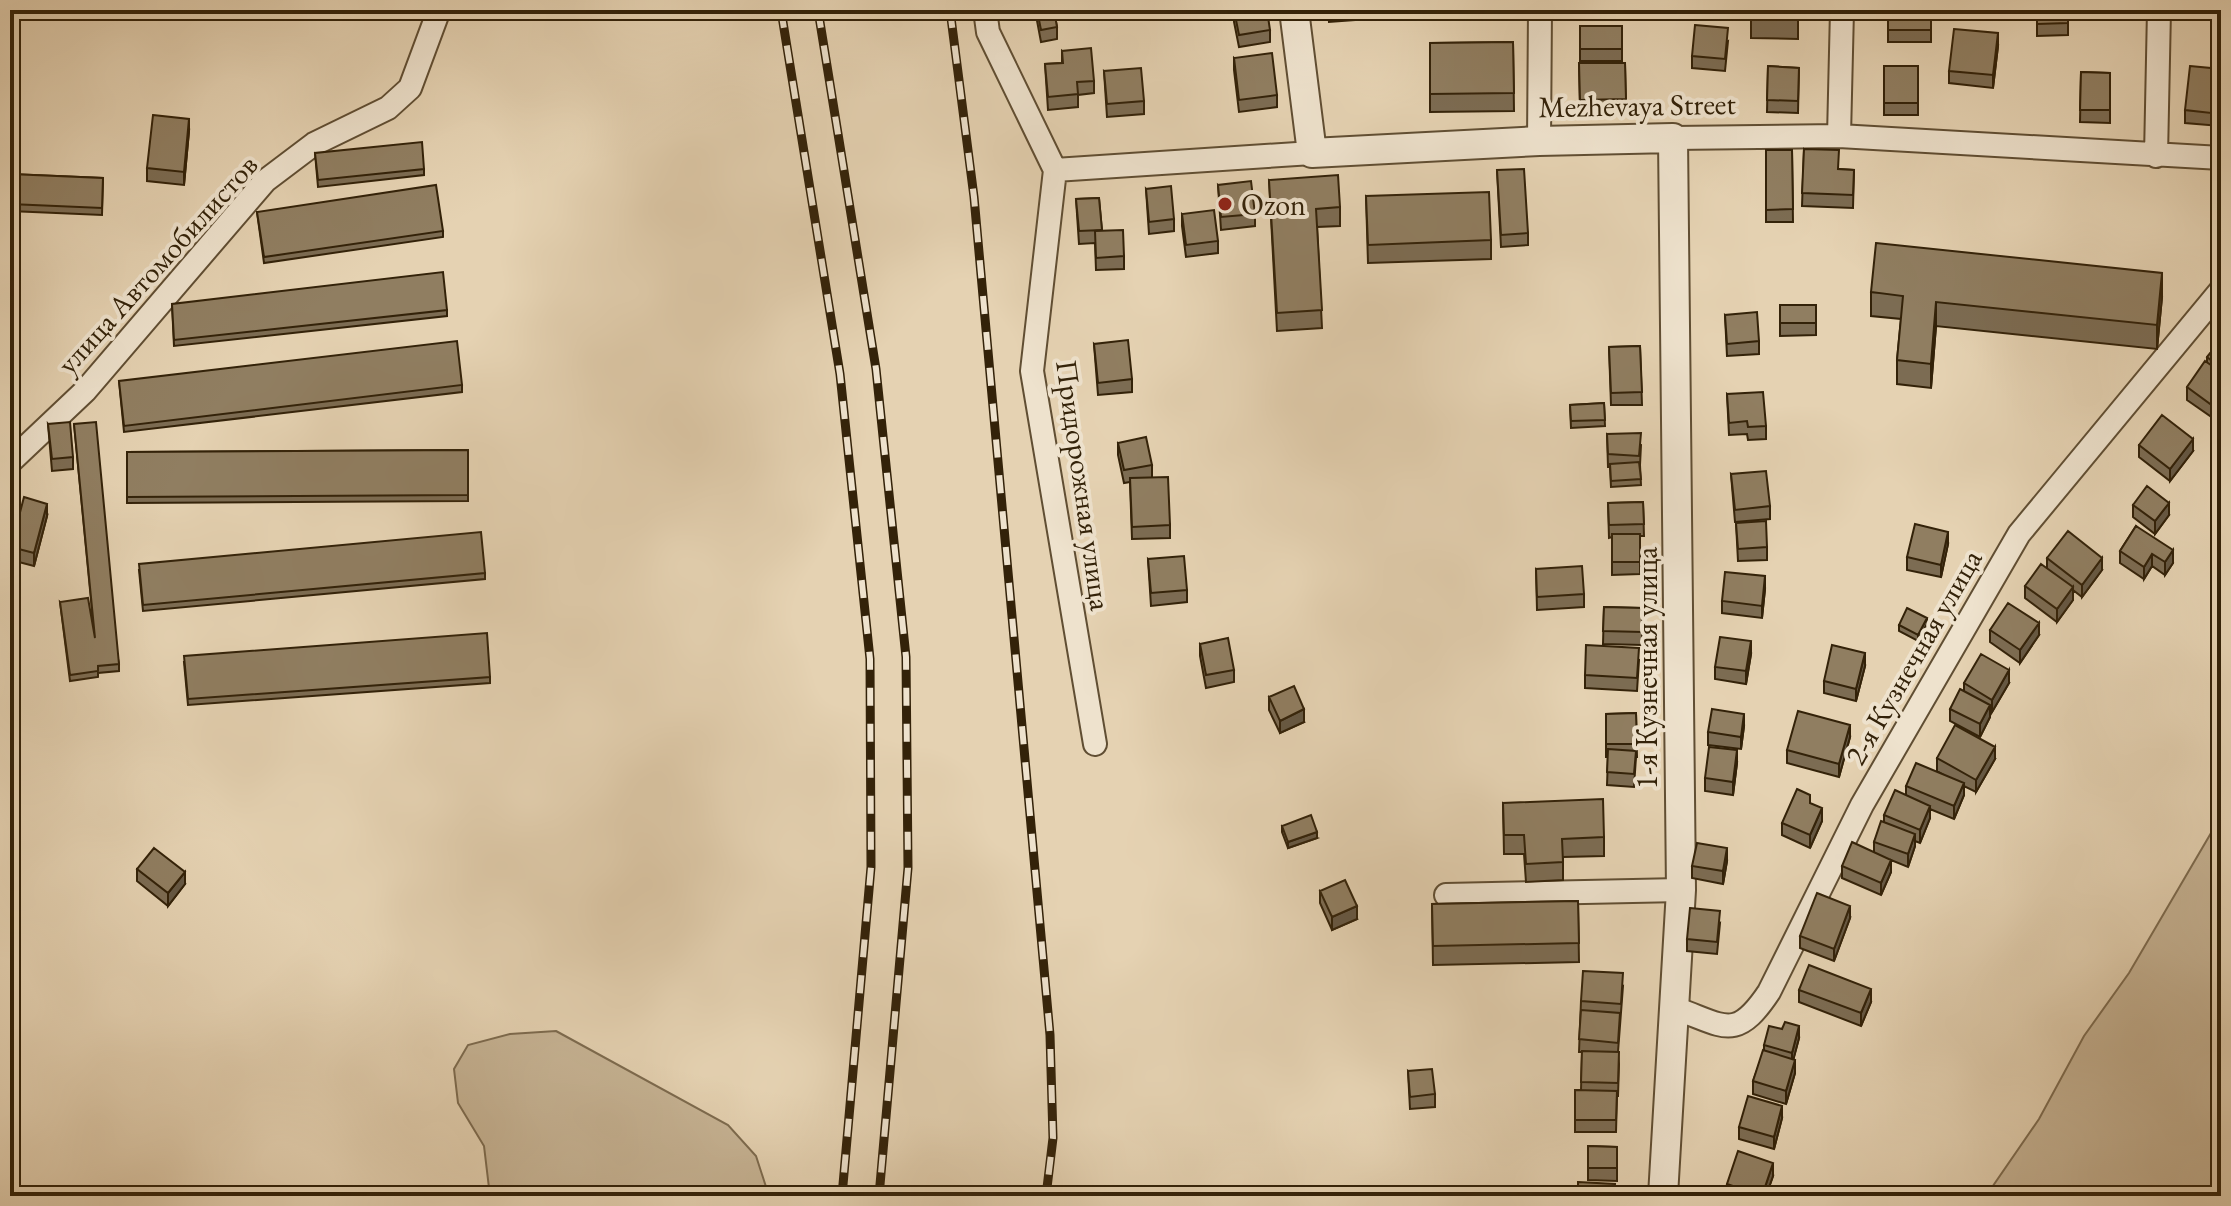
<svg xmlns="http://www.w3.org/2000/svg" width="2231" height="1206" font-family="'EB Garamond',serif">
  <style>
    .green { fill: #c7b495; stroke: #7d6b4f; stroke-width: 2 }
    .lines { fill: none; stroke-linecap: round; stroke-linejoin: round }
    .minor-casing { stroke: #604e33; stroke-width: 26 }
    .tertiary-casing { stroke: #604e33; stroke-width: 32 }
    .minor { stroke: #eee2cd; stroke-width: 22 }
    .tertiary { stroke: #eee2cd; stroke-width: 28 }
    .rail-casing { stroke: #332209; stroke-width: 9 }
    .rail { stroke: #eee2cd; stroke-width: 6; stroke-dasharray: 18; stroke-linecap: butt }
    .wall { fill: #7c6c53; stroke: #332209; stroke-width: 2 }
    .shaded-wall { fill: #655844; stroke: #332209; stroke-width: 2 }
    .building { fill: #907e61; stroke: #332209; stroke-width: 2 }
    .poi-dot { fill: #8f2418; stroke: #eee2cd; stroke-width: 3 }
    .labels { text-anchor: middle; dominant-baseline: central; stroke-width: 8; stroke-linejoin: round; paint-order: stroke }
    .street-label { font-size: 30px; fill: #332209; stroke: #eee2cd }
    .poi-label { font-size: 30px; fill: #332209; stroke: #eee2cd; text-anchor: start }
  </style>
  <rect width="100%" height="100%" fill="#e5d2b2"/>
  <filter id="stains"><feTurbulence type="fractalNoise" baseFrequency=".0025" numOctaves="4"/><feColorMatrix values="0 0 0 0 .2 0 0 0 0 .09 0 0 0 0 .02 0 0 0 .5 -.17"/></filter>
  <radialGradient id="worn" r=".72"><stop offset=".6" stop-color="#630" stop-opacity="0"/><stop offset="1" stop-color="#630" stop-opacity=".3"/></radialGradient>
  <!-- green -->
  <path class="green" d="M2221,816v380h-235l53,-77 45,-83 45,-63z
    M556,1031l172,94 28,31 13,40h-283l3,-8 -5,-42 -26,-43 -4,-34 14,-24 42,-11z"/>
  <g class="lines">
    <defs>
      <path id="minor" d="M985,10l3,22 67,138 -23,201 63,373
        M1839,136l3,-126
        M1673,138l166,-2 382,22
        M1539,141l1,-131
        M2156,156l3,-146
        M1055,170l257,-17
        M10,462l75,-71 180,-210 49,-37 74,-36 22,-20 29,-78
        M1446,895l235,-5
        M1674,1008c50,17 61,35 95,-16l93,-187 157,-271 202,-244"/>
      <path id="tertiary" d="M1294,10l18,143 227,-12 134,-3 8,752 -18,306"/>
    </defs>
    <!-- minor casing -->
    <use href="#minor" class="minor-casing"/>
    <!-- tertiary casing -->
    <use href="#tertiary" class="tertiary-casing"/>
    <!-- minor -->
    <use href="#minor" class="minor"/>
    <!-- tertiary -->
    <use href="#tertiary" class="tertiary"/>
    <defs>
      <path id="rail" d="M781,10l59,364 30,285 1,208 -29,329
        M818,10l58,359 30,288 2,211 -29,328
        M950,10l24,187 76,838 3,103 -7,58"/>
    </defs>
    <!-- rail casing -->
    <use href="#rail" class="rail-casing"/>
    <!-- rail -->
    <use href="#rail" class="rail"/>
  </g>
  <!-- wall -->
  <path class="wall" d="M1035,10h19l3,17v12l-16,3z
    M1234,10l36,20v12l-31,5 -5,-25z
    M1328,10h54v8l-53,4z
    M1471,10h38v5l-37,3z
    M1751,10h47v29l-47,-1z
    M1888,10h43v32h-43z
    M2037,10h31v25l-31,1z
    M1580,26h42v35h-42z
    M1728,41l-3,30 -33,-3v-12z
    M1513,42l1,69 -84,1v-69z
    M1998,46l-5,42 -44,-5v-12z
    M1062,51l32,30v12l-16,2v12l-30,3 -3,-46 17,-1z
    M1234,58l43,37v12l-38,5 -5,-42z
    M1579,63h46l1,48 -46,1z
    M1768,66l31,2 -1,45 -31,-1z
    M1884,66h34v49h-34z
    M2221,69l-1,57 -35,-3v-13z
    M1104,71l40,30v13l-37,3z
    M2081,72l29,1v50l-30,-1z
    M189,131l-5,54 -37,-4v-13z
    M1804,149l35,20 15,1 -1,38 -51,-2z
    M1766,150h26l1,72h-27z
    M315,153l109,16v6l-106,12z
    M1497,170l31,63v12l-27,2z
    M10,174l93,4 -1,37 -92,-4z
    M1269,180l71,27v19l-23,1 5,101 -45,3z
    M1218,185l37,29v12l-34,4z
    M1146,189l28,30v12l-25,3z
    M1366,196l125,44v19l-123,4z
    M1099,198l3,33 22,25v13l-28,1 -1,-27 -16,1 -3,-45z
    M257,212l186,19v6l-179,26z
    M1182,214l36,27v12l-32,4 -4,-31z
    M1871,292l291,5 -5,52 -221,-23 -5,62 -34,-4v-24l4,-41 -30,-3z
    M172,304l275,6v6l-273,30z
    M1780,305h36v30l-36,1z
    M1725,315l34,26v13l-32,2z
    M2221,340v67l-8,11 -26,-18v-13l20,-24v-6z
    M1094,344l38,35v13l-34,3z
    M1640,346l2,59h-31l-2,-58z
    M119,381l343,4v7l-338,40z
    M1727,394l39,32v13l-18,1 -1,-6 -18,1z
    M1604,403l1,23 -34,2 -1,-23z
    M48,424l25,33v12l-21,2z
    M74,424l45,240v7l-21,2v4l-28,4 -10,-79 34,29z
    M1607,434l34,11 -1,20 1,20 -30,2 -1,-20h-2z
    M1118,443l34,22v12l18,48v13l-38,1 -2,-57 -6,1 -6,-28z
    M2139,445l54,6 -23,30 -31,-24z
    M468,450v51l-341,2v-51z
    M1731,474l39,32v13l-35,3z
    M1643,502l1,34h-4v38l-28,1v-38l-3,1 -1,-35z
    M2133,505l36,10 -14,19 -22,-17z
    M47,516l-13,50 -23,-6v-13z
    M1736,523l31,24v13l-29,1z
    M2136,526l37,37 -8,12 -13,-9 -8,13 -24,-16v-12z
    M1948,544l-7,33 -34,-7v-13z
    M2047,558l55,12 -20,27 -9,-7v10l-16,22 -32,-24v-12l22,-17z
    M1148,559l39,31v12l-36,4z
    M1536,569l48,25v13l-47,3z
    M139,570l346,3v6l-342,32z
    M1765,589l-3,29 -40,-5v-12z
    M1604,607l38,1v37l-39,-1z
    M1927,624l-9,17 -19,-10v-6z
    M1990,630l49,5 -19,28 -30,-21z
    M1200,644l34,26v12l-28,6 -6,-32z
    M1751,654l-5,30 -31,-5v-12z
    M1639,660l-2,31 -52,-3v-13z
    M184,662l306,15v6l-302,22z
    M1865,666l-9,35 -32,-8v-12z
    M1964,683h45l-17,29 -2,-1v6l-10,20 -30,-16v-12l14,-18z
    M1269,697l35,25 -24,11 -11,-23z
    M1636,713l1,44h-1l-2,30 -27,-2 1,-28h-2v-43z
    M1744,726l-3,23 -33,-4v-13z
    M1850,737l-11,40 -52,-14v-13z
    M1937,758l58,1 -19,33 -12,-6v9l-10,24 -24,-10v9l-10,25 -5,-2v5l-7,21 -17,-7v12l-10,23 -39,-17v-12l32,-14v-10l10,-19v-8l22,-19v-10l36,-12 -5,-3z
    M1737,763l-4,32 -28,-4v-13z
    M1503,803l101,34v19l-41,1v23l-37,2 -2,-28h-20z
    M1810,803l12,18 -12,27 -28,-13v-12z
    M1282,826l35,12 -29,10 -6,-16z
    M1727,861l-4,23 -31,-6v-12z
    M137,869l48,15 -17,22 -31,-25z
    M1320,891l37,28 -25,11 -12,-27z
    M1578,901l1,61 -146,3 -1,-61z
    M1850,918l-16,43 -34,-13v-12z
    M1720,923l-3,31 -30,-3v-12z
    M1623,986l-5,66 1,12 -1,32h-1l-1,36h-41v-42h6l1,-38h-3l2,-51z
    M1799,990l72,12 -10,24 -62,-24z
    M1799,1038l-6,22 2,13 -9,31 -33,-10v-13l11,-30v-6z
    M1408,1071l27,23v13l-25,2z
    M1782,1118l-8,31 -35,-10v-12z
    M1588,1146l29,1v34l-29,-1z
    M1773,1176l-7,20h-40l1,-12z"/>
  <!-- shaded-wall -->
  <path class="shaded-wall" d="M1998,33v13l-5,42v-13z
    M189,119v12l-5,54v-13z
    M2162,273v24l-5,52v-24z
    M1936,302v24l-5,62v-24z
    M2221,395v12l-8,11v-12z
    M2193,439v12l-23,30v-12z
    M2169,503v12l-14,19v-13z
    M47,504v12l-13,50v-13z
    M1948,532v12l-7,33v-12z
    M2173,550v13l-8,12v-13z
    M2152,554v12l-8,13v-12z
    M2102,558v12l-20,27v-12z
    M1765,576v13l-3,29v-12z
    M2073,587v13l-16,22v-13z
    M1927,618v6l-9,17v-6z
    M2039,623v12l-19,28v-13z
    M1751,641v13l-5,30v-13z
    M1865,653v13l-9,35v-12z
    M2009,670v13l-17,29v-12z
    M1990,705v12l-10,20v-13z
    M1304,709v13l-24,11v-12z
    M1744,714v12l-3,23v-12z
    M1850,725v12l-11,40v-13z
    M1995,747v12l-19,33v-12z
    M1737,750v13l-4,32v-13z
    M1964,783v12l-10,24v-13z
    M1930,806v12l-10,25v-13z
    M1822,808v13l-12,27v-13z
    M1317,832v6l-29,10v-6z
    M1915,834v12l-7,21v-13z
    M1727,848v13l-4,23v-13z
    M1891,860v12l-10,23v-12z
    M185,872v12l-17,22v-13z
    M1357,906v13l-25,11v-13z
    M1850,906v12l-16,43v-12z
    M1871,989v13l-10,24v-13z
    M1799,1026v12l-7,27v-12z
    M1795,1060v13l-9,31v-13z
    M1782,1106v12l-8,31v-12z
    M1773,1163v13l-7,20h-4z"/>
  <!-- building -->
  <path class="building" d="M1037,10h17l3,17 -16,3z
    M1234,10h33l3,20 -31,5z
    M1751,10h47v10l-47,-1z
    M1888,10h43v20h-43z
    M2037,10h31v13l-31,1z
    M1695,25l33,3 -3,31 -33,-3z
    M1580,26h42v23h-42z
    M1954,29l44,4 -5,42 -44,-4z
    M1513,42l1,51 -84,1v-51z
    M1091,48l3,33 -17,1 1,12 -30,3 -3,-33 18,-1 -1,-12z
    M1272,53l5,42 -38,5 -5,-42z
    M1579,63h46l1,36 -46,1z
    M1768,66l31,2 -1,33 -31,-1z
    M1884,66h34v37h-34z
    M2190,66l31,3 -1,45 -35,-4z
    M1141,68l3,33 -37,3 -3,-33z
    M2081,72l29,1v37h-30z
    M153,115l36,4 -5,53 -37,-4z
    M422,142l2,27 -106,11 -3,-27z
    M1804,149l35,1 -1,19 16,1 -1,25 -51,-2z
    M1766,150h26l1,59 -27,1z
    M1524,169l4,64 -27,2 -4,-65z
    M10,174l93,4 -1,30 -92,-4z
    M1338,175l2,32 -24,2 6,101 -45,3 -8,-133z
    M1251,181l4,33 -34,3 -3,-32z
    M436,185l7,46 -179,26 -7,-45z
    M1171,186l3,33 -25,3 -3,-33z
    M1489,192l2,48 -123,5 -2,-49z
    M1099,198l3,32 -23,1 -3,-32z
    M1214,210l4,31 -32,4 -4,-31z
    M1123,230l1,26 -28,2 -1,-27z
    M1876,243l286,30 -5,52 -221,-23 -5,62 -34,-4 6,-64 -32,-4z
    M443,272l4,38 -273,30 -2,-36z
    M1780,305h36v18h-36z
    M1757,312l2,29 -32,3 -2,-29z
    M1128,340l4,39 -34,4 -4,-39z
    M2221,340v28l-14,-11z
    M457,341l5,44 -338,41 -5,-45z
    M1640,346l2,46 -31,1 -2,-46z
    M2205,361l16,11v23l-8,11 -26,-19z
    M1763,392l3,34 -18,1 -1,-6 -18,2 -2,-29z
    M1604,403l1,17 -34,1 -1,-16z
    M2162,415l31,24 -23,30 -31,-24z
    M70,422l3,35 -21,2 -4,-35z
    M96,422l23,242 -21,2v5l-28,4 -10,-73 28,-4 7,40 -21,-214z
    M1641,433l-2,23 -31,-2 -1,-20z
    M1146,437l6,28 -28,5 -6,-27z
    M468,450v45l-341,2v-45z
    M1639,462l2,17 -30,2 -1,-17z
    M1766,471l4,35 -35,4 -4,-36z
    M1168,477l2,48 -38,2 -2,-49z
    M2147,486l22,17 -14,18 -22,-16z
    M24,497l23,7 -13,49 -23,-6z
    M1643,502l1,22 -35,1 -1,-22z
    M1766,521l1,26 -29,2 -2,-26z
    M1915,524l33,8 -7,33 -34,-8z
    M2136,526l37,24 -8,12 -13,-8 -8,13 -24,-16z
    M2068,531l34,27 -20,27 -35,-27z
    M481,532l4,41 -342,32 -4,-41z
    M1612,534h28v28h-28z
    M1184,556l3,34 -36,3 -3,-34z
    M2041,564l32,23 -16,22 -32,-23z
    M1582,566l2,28 -47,3 -1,-28z
    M1725,572l40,4 -3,30 -40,-5z
    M2008,603l31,20 -19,27 -30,-20z
    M1604,607l38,1v24l-39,-1z
    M1907,608l20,10 -9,17 -19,-10z
    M487,633l3,44 -302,22 -4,-43z
    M1720,637l31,4 -5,30 -31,-4z
    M1228,638l6,32 -28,5 -6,-31z
    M1586,645l53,3 -2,30 -52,-3z
    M1832,645l33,8 -9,36 -32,-8z
    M1981,654l28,16 -17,30 -28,-17z
    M1294,686l10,23 -24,12 -11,-24z
    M1960,689l30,16 -10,19 -30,-15z
    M1712,709l32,5 -3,23 -33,-5z
    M1798,711l52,14 -11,39 -52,-14z
    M1636,713l1,31h-31v-30z
    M1955,725l40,22 -19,33 -39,-22z
    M1709,747l28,3 -4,32 -28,-4z
    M1608,749l28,2 -2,23 -27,-2z
    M1916,763l48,20 -10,23 -48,-20z
    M1797,789l13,6v8l12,5 -12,27 -28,-12z
    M1895,790l35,16 -10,24 -36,-15z
    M1603,799l1,38 -42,2 1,23 -37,2 -2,-29h-20l-1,-32z
    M1311,815l6,17 -29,10 -6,-16z
    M1881,821l34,13 -7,20 -34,-12z
    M1852,842l39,18 -10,23 -39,-17z
    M1697,843l30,5 -4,23 -31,-5z
    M154,848l31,24 -17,21 -31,-24z
    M1345,880l12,26 -25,11 -12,-26z
    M1817,893l33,13 -16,43 -34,-13z
    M1578,901l1,42 -146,3 -1,-42z
    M1690,908l30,3 -3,31 -30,-3z
    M1809,965l62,24 -10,24 -62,-23z
    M1583,971l40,2 -2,31 -40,-3z
    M1581,1010l39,3 -2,30 -39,-4z
    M1785,1022l14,4 -7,27 -28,-8 5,-19 13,3z
    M1763,1050l32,10 -9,31 -33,-10z
    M1582,1051l37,1 -1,31 -37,-1z
    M1432,1069l3,25 -25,3 -2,-26z
    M1575,1090l42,1 -1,29h-41z
    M1748,1096l34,10 -8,31 -35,-10z
    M1588,1146l29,1v21h-29z
    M1738,1151l35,12 -11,33 -35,-12z
    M1578,1182l37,2 -1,12h-36z"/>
  <!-- markers -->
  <circle class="poi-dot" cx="1225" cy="204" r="8"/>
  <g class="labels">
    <!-- street labels -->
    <g class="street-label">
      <text transform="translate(1637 105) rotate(-1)">Mezhevaya Street</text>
      <text transform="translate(157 264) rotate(-48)">улица Автомобилистов</text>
      <text transform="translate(1084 485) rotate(82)">Придорожная улица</text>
      <text transform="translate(1913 657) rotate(-60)">2-я Кузнечная улица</text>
      <text transform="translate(1646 668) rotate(-90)">1-я Кузнечная улица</text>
    </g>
    <!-- poi labels -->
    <g class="poi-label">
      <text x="1241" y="204">Ozon</text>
    </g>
  </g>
  <!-- margin -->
  <rect width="2231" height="1206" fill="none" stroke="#e5d2b2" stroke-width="40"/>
  <rect x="12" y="12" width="2207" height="1182" fill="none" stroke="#332209" stroke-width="4"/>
  <rect x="20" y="20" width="2191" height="1166" fill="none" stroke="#332209" stroke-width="2"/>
  <rect width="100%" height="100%" filter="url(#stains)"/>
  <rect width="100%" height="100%" fill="url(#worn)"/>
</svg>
